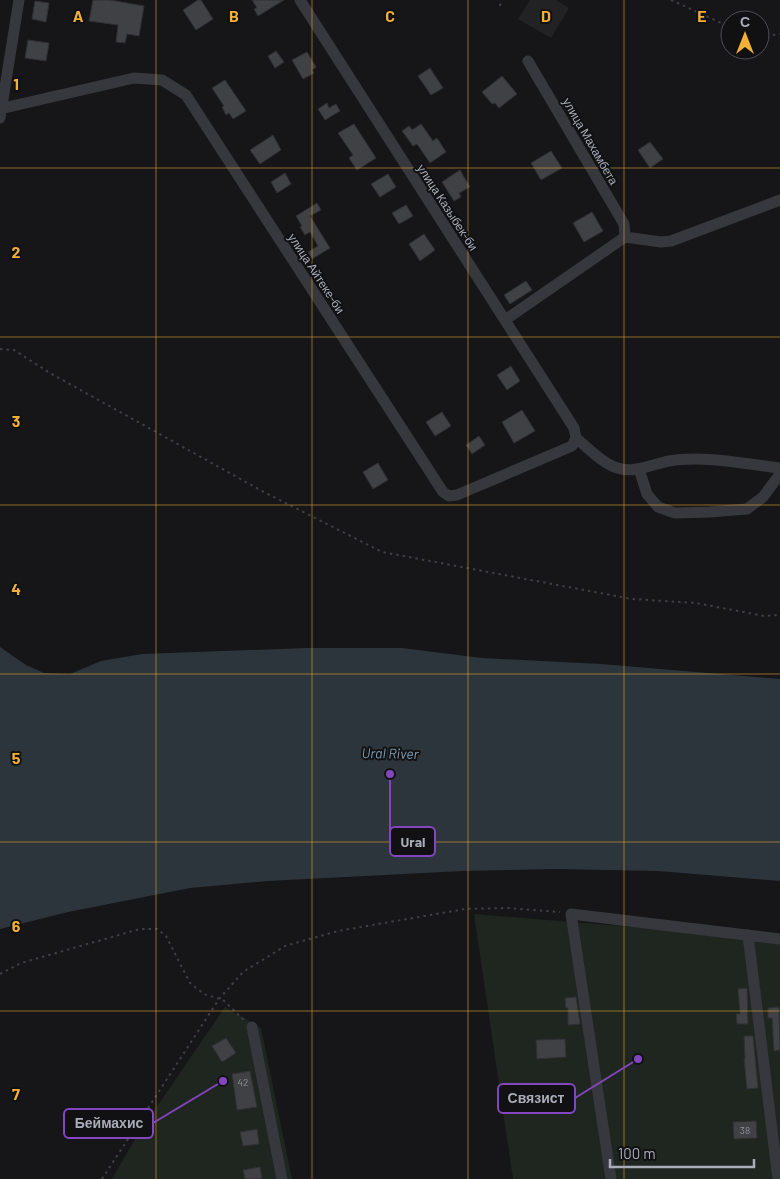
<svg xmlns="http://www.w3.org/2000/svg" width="780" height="1179" font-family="Barlow,sans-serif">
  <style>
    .built { fill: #222225 }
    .green { fill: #1e261f }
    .water { fill: #2c353c }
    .building { fill: #404145; stroke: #303034 }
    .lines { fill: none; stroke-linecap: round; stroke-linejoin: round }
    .path { stroke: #3d3f44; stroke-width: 2; stroke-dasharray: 2.5 4; stroke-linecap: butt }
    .minor { stroke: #37383d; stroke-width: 11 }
    .grid { fill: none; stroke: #f2b134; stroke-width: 1; stroke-opacity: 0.55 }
    .labels { text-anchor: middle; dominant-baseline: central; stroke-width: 4; stroke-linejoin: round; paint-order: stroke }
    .number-label { font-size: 10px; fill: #8e929b }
    .street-label { font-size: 12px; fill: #a8adb8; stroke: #111113 }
    .water-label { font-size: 14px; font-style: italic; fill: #7f9bb3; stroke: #111113 }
    .grid-label { font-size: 16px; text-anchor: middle; font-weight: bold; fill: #f2b134; stroke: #111113; stroke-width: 4; stroke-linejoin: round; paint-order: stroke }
    .leader { fill: none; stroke: #8446be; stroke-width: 2 }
    .callout-dot { fill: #8446be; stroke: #111113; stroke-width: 2 }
    .callout { fill: #111113; stroke: #8446be; stroke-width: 2 }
    .callout-label { font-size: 14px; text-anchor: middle; font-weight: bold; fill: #a8adb8 }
  </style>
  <rect width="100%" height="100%" fill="#161618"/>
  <!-- built -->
  <path class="built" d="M530,0h26l13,8 -18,30 -33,-19z"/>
  <!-- green -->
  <path class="green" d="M474,914l306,25v240h-267z
    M225,1007l36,21 31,151h-180l26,-45z"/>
  <!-- water -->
  <path class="water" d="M0,647l26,18 18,8 26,1 31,-13 41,-7 165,-6h95l80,10 119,6 179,15v202l-122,-10 -102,-2 -94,2 -194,10 -78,7 -122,24 -68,17z"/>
  <!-- building -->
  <path class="building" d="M93,0h17l34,6 -5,30 -12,-2 -2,9 -9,-1 2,-17 -29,-4z
    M198,0h3l12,19 -17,11 -13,-20z
    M252,0h32l-26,16 -4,-7 3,-1z
    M35,1l14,2 -3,19 -14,-3z
    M28,40l21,3 -3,18 -21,-3z
    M276,51l8,11 -9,6 -7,-12z
    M307,52l9,15 -4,3 2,3 -11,6 -11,-19z
    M430,68l13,20 -12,7 -13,-19z
    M502,76l15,18 -18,14 -4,-5 -3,1 -10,-12z
    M225,80l21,31 -13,8 -4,-6 -3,2 -4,-8 2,-1 -12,-18z
    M327,103l2,5 7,-4 4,7 -15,9 -7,-11z
    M354,124l22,34 -19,12 -8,-12 4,-3 -15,-22z
    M421,124l12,17 4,-3 9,14 -16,11 -13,-19 -4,2 -11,-15 7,-5 3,4z
    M273,135l8,15 -21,14 -10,-14z
    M650,142l13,17 -13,9 -12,-18z
    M551,151l11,17 -21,12 -10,-17z
    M460,170l10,17 -11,6 2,4 -7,4 -12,-19z
    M285,173l6,11 -14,9 -6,-11z
    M388,174l8,13 -16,10 -9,-13z
    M317,203l4,7 -11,6 20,32 -18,11 -4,-7 10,-6 -8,-14 -5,3 -5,-8 2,-1 -6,-10z
    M406,205l7,11 -14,8 -7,-11z
    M592,212l11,19 -19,11 -11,-19z
    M424,234l11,16 -15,11 -11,-17z
    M526,281l6,9 -22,14 -6,-9z
    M511,366l9,15 -13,9 -10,-15z
    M522,410l13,21 -21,12 -12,-21z
    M442,412l9,14 -16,10 -9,-14z
    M479,436l6,9 -13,9 -6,-9z
    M378,463l10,17 -15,9 -10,-17z
    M747,988l1,36h-11l-1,-10h4l-2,-25z
    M576,997l4,27 -12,1v-17h-2l-1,-10z
    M779,1007l1,43 -6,1 -2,-33h-4v-10z
    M744,1036h9l5,52 -11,1 -3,-30h1z
    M226,1038l10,15 -14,9 -10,-16z
    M565,1039l1,18 -29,2 -1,-19z
    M250,1071l7,36 -20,3 -5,-36z
    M756,1121l1,17 -23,1 -1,-17z
    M257,1129l2,15 -16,2 -3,-14z
    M260,1167l2,12h-17l-2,-9z"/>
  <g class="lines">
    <!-- path -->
    <path class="path" d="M671,0l59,27
      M500,6l1,-6
      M760,37l20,-3
      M0,349l14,1 36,23 212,118 120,61 250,47 64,4 68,13 16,-1
      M0,974l21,-11 119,-34h17l9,7 24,47 14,11 19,6 22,21
      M102,1179l117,-180 24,-27 42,-26 53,-15 127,-22 43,-1 52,4"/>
    <!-- minor -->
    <path class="minor" d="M528,61l96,163 1,13
      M0,109l134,-31 28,2 24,15 257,397 6,4 8,-1 115,-49 4,-8 -2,-10 -274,-428
      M0,118l19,-118
      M505,320l120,-83 36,5 10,-1 109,-41
      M576,438c11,9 23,22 36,28 19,9 38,-1 57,-5 32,-6 78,3 111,7
      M639,469l8,25 11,13 17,6 35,-1 37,-3 16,-12 17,-23
      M748,935l30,244
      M252,1027l30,152
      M611,1179l-40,-265 209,25"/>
  </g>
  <!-- grid -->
  <path class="grid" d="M156,0v1179M312,0v1179M468,0v1179M624,0v1179M0,168h780M0,337h780M0,505h780M0,674h780M0,842h780M0,1011h780"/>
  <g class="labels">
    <!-- number labels -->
    <g class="number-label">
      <text x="243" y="1082">42</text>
      <text x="745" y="1130">38</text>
    </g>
    <!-- street labels -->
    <g class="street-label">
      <text transform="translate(591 141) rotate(60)">улица Махамбета</text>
      <text transform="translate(448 207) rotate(57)">улица Казыбек-би</text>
      <text transform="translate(317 273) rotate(57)">улица Айтеке-би</text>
    </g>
    <!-- water labels -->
    <g class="water-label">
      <text transform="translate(390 753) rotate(1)">Ural River</text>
    </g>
  </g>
  <g class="grid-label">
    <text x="78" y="22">A</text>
    <text x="234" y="22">B</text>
    <text x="390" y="22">C</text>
    <text x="546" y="22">D</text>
    <text x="702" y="22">E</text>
    <text x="16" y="90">1</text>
    <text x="16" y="258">2</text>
    <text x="16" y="427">3</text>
    <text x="16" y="595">4</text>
    <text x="16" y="764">5</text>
    <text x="16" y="932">6</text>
    <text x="16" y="1100">7</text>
  </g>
  <!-- callouts -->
  <path class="leader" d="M390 774L390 842M638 1059L575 1098M223 1081L153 1123"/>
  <g class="callout-dot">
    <circle cx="390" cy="774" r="5"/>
    <circle cx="638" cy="1059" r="5"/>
    <circle cx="223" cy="1081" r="5"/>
  </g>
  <g class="callout">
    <rect x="390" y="827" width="45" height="29" rx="5"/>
    <rect x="498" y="1084" width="77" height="29" rx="5"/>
    <rect x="64" y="1109" width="89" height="29" rx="5"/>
  </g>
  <g class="callout-label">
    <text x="413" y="847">Ural</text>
    <text x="536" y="1103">Связист</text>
    <text x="109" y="1128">Беймахис</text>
  </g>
  <!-- north arrow -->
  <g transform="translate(745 35)"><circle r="24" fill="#111113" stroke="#4d4f55"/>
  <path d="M0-4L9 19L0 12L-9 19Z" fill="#f2b134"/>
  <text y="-8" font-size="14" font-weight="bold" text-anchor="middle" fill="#a8adb8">С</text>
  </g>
  <!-- scale -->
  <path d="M610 1159v8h144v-8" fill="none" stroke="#a8adb8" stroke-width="2.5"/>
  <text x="618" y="1159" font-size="15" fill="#a8adb8" stroke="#111113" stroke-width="4" paint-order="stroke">100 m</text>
</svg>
